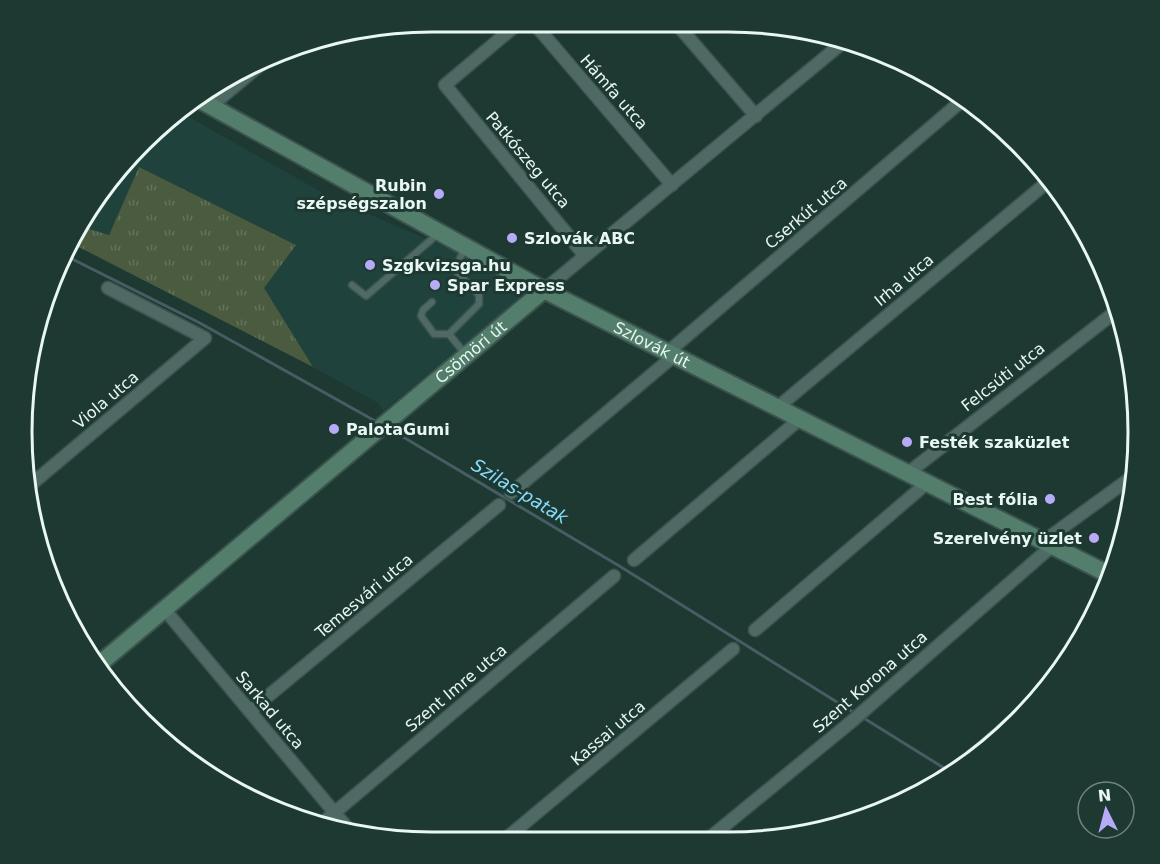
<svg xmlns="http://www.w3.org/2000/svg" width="1160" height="864" font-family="'DejaVu Sans',sans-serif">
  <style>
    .built { fill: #1f433c }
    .grass { fill: url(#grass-tufts) }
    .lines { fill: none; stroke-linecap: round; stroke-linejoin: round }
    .stream { stroke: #465e63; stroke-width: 3 }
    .service-casing { stroke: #3b534e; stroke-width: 9 }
    .minor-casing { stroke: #3b534e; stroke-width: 15 }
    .secondary-casing { stroke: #3b534e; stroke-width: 20 }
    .service { stroke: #4f6a64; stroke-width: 6 }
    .minor { stroke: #4f6a64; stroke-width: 12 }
    .secondary { stroke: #547e6c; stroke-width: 16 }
    .poi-dot { fill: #b7abf7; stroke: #1e3832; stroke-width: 2 }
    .labels { text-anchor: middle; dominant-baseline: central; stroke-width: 6; stroke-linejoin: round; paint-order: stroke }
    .street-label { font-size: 16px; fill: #e8f7f3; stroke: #1e3832 }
    .poi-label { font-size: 16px; font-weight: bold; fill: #e8f7f3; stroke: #1e3832; text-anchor: start }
    .water-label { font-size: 18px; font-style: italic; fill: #87dcfb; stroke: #1e3832 }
    .rim { fill: none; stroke: #e8f7f3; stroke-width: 3 }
  </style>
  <defs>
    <pattern id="grass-tufts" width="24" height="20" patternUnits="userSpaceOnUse" patternTransform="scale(1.5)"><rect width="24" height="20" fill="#4a5b40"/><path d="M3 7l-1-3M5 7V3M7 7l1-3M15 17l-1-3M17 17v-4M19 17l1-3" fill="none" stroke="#64735c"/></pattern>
  </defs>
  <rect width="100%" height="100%" fill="#1e3832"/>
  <!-- built -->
  <path class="built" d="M182,113l150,85 180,78 11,19 -140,116 -5,-8 -65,-36 -50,-79 33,-43 -157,-78 -30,68 -29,-9 43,-65z"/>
  <!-- grass -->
  <path class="grass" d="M139,167l157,78 -32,43 49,79 -244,-125 11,-16 29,9z"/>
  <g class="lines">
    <!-- stream -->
    <path class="stream" d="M62,254l136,68 179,100
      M388,428l233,139 235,147
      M862,717l90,56"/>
    <defs>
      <path id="service" d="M465,247l-10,23 24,25v9l-30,30 17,21
        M352,285l14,11 73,-63
        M453,286l9,-8
        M432,302l-9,8 -2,6 13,18h15"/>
      <path id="minor" d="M521,21l-76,64 140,171
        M532,21l140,164
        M675,22l81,94
        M211,106l55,-46
        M544,290l302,-250
        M668,352l297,-254
        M778,407l273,-228
        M908,473l211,-164
        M28,487l177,-149 -97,-50
        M511,493l164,-138
        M1044,541l92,-67
        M634,560l167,-142
        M165,610l185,221
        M755,630l172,-147
        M250,711l249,-206
        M962,765l79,-68
        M320,825l294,-249
        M707,840l144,-118 201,-176
        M503,841l230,-192"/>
      <g id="secondary">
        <path id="s1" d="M198,99l346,191 568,286"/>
        <path id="s2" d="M97,666l447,-376"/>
      </g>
    </defs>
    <!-- service casing -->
    <use href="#service" class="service-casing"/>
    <!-- minor casing -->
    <use href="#minor" class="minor-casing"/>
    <!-- secondary casing -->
    <use href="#secondary" class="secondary-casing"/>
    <!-- service -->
    <use href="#service" class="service"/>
    <!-- minor -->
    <use href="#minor" class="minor"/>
    <!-- secondary -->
    <use href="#secondary" class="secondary"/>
  </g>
  <!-- markers -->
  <g class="poi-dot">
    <circle cx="439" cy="194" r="6"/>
    <circle cx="512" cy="238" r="6"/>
    <circle cx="370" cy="265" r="6"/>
    <circle cx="435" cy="285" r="6"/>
    <circle cx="334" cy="429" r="6"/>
    <circle cx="907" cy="442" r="6"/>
    <circle cx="1050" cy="499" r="6"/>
    <circle cx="1094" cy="538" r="6"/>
  </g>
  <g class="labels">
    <!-- street labels -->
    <g class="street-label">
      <text transform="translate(614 92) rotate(49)">Hámfa utca</text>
      <text transform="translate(528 160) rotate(50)">Patkószeg utca</text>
      <text transform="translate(806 213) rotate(-40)">Cserkút utca</text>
      <text transform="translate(904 280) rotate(-40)">Irha utca</text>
      <text stroke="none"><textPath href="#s1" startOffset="516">Szlovák út</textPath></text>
      <text stroke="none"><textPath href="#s2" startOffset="488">Csömöri út</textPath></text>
      <text transform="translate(1003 377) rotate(-38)">Felcsúti utca</text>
      <text transform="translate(106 400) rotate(-40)">Viola utca</text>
      <text transform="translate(364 596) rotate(-40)">Temesvári utca</text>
      <text transform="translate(870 682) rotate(-41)">Szent Korona utca</text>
      <text transform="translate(456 688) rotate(-40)">Szent Imre utca</text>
      <text transform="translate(270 710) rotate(50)">Sarkad utca</text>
      <text transform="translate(608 733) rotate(-40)">Kassai utca</text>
    </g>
    <!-- poi labels -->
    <g class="poi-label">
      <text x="427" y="185" text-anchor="end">Rubin<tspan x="427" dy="18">szépségszalon</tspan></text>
      <text x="524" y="238">Szlovák ABC</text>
      <text x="382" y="265">Szgkvizsga.hu</text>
      <text x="447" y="285">Spar Express</text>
      <text x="346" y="429">PalotaGumi</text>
      <text x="919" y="442">Festék szaküzlet</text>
      <text x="1038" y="499" text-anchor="end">Best fólia</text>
      <text x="1082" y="538" text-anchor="end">Szerelvény üzlet</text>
    </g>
    <!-- water labels -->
    <g class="water-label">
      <text transform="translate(520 491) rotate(31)">Szilas-patak</text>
    </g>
  </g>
  <!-- crop -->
  <path d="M0 0H1160V864H0ZM432 32H728A400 400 0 0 1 1128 432V432A400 400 0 0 1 728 832H432A400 400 0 0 1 32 432V432A400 400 0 0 1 432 32Z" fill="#1e3832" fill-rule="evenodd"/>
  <path class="rim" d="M432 32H728A400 400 0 0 1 1128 432V432A400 400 0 0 1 728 832H432A400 400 0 0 1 32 432V432A400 400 0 0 1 432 32Z"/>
  <!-- north arrow -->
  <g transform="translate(1106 810) rotate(354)"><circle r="28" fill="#1e3832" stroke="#6f847f" stroke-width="1.5"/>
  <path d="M0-4.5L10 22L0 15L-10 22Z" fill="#b7abf7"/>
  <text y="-9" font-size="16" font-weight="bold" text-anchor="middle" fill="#e8f7f3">N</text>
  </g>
</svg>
